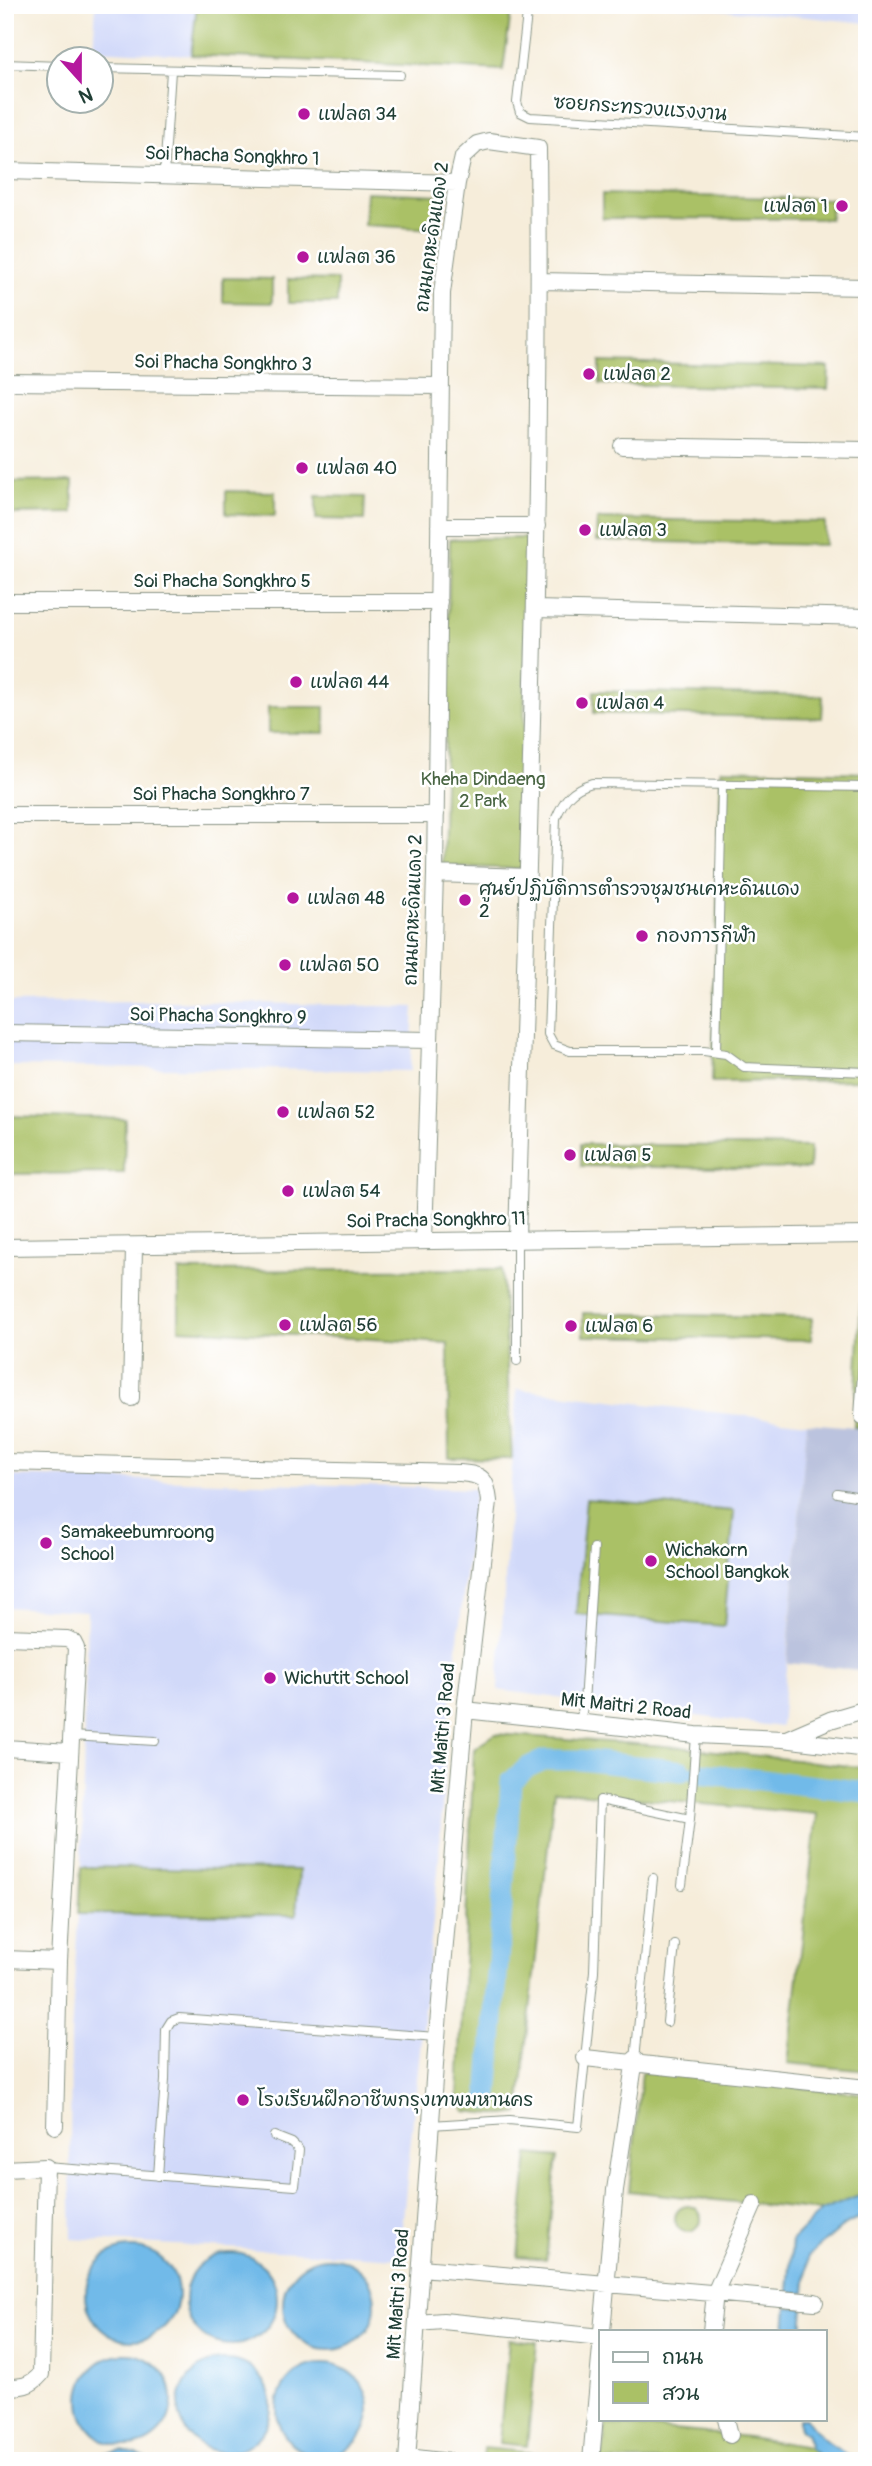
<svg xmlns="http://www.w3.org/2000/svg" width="872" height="2466" font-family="Pangolin,'Playpen Sans Thai',sans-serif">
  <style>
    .built { fill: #d1d9f9 }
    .industrial { fill: #bbc3de }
    .green { fill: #aac166; stroke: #647f4d; stroke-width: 2 }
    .water { fill: #71bae9; stroke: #487c8e; stroke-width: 2 }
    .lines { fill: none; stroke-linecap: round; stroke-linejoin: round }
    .canal { stroke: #71bae9; stroke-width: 21 }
    .lane-casing { stroke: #8a9587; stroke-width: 10 }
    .street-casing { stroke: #8a9587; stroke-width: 18 }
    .lane { stroke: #fff; stroke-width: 8 }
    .street { stroke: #fff; stroke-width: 16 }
    .poi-dot { fill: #b5179e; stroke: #fff; stroke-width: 2.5 }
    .labels { text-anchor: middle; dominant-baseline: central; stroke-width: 5; stroke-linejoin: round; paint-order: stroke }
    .street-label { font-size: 19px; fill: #1f3d34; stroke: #fff }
    .poi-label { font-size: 19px; fill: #1f3d34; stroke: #fff; text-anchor: start }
    .park-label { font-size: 19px; fill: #496543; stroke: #fff }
  </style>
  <rect width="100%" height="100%" fill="#fff"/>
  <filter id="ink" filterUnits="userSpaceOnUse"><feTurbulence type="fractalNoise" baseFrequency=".0143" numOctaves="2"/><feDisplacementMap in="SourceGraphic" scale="14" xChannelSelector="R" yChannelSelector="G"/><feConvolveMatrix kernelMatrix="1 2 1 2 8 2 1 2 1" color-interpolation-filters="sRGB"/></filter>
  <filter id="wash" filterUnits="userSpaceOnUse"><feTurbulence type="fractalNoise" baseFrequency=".00686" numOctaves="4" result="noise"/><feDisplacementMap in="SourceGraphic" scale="28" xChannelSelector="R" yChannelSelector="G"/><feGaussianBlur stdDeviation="1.57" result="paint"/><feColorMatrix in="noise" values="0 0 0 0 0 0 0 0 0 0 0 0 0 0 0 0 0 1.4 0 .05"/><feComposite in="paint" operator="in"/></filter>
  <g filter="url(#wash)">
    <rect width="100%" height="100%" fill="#f6edda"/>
    <!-- built -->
    <path class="built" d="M96,5h415l-44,64 -374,-19z
      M662,5h205v18l-60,-6z
      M172,1001l242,6 -4,64 -405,-5v-64z
      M517,1389l290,34 -26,304 -283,-37z
      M5,1476l470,13 -29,257 -8,126 -39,386 -327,-19 -2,-76 1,-126 10,-170 6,-256 -82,-4z"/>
    <!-- industrial -->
    <path class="industrial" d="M807,1423l60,5v243l-80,-8z"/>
    <!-- green -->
    <path class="green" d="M197,5h315l-9,65 -312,-15z
      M366,192l72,3 -2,34 -72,-4z
      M602,194l229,5 -1,20 -228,-1z
      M223,278l49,1v24l-49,-1z
      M288,279l49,1v23h-49z
      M600,362l229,5 -1,22 -228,-5z
      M73,481v32l-68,1v-32z
      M226,491l49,1v24l-49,-2z
      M316,496l49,1 -1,23 -48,-1z
      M597,519l228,3v23l-229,-4z
      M527,538l-5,331 -80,-3 8,-327z
      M594,691l229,5 -1,22 -228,-5z
      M268,707h57v26h-57z
      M721,769l146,4 -3,307 -152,2z
      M5,1116l120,3 -1,54 -119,1z
      M581,1144l229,3 -1,22 -228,-3z
      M867,1192v236l-13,-1z
      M502,1269l10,190 -63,-1 -1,-115 -269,-14v-58z
      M583,1313l229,5 -1,22 -228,-4z
      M586,1499l148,12 -10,115 -148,-12z
      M495,1734l184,13 188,21v303l-79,-8 29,-249 -263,-23 -35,322 -15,2 -39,-4 -7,-15 16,-347z
      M81,1867l218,3 -3,45 -218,-1z
      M642,2072l225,22v99l-46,18 -192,-20z
      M528,2154l29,3 -11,103 -28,-3z
      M675 2219a13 13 0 1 1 26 0a13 13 0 1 1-26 0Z
      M509,2339l28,3 -10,104 -28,-3z
      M606,2424l143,13 59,10 17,14h-342l1,-13 118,12z"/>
    <!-- water -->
    <path class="water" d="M867,2193v21l-25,13 -34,29 -3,37 -17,-1 4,-52 29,-29z
      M86 2294a46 46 0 1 1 92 0a46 46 0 1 1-92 0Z
      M185 2299a46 46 0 1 1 92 0a46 46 0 1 1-92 0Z
      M283 2304a46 46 0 1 1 92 0a46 46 0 1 1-92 0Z
      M787,2307l17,1 -2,23h-17z
      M80 2400a46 46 0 1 1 92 0a46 46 0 1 1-92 0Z
      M179 2406a46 46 0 1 1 92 0a46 46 0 1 1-92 0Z
      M277 2410a46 46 0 1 1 92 0a46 46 0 1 1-92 0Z
      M798,2419h8c14,20 35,35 58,42h-39l-17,-14 2,-3 -4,-11c-8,-3 -8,-6 -8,-14z
      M121,2451l16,3 12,7h-56l13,-7z"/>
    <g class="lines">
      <!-- canal -->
      <path class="canal" d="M700,1773l167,19
        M488,2099l23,-317 17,-15 16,-7h36l102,11"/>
    </g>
  </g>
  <g filter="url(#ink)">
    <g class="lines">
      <defs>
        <path id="lane" d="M528,5l-11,97 3,10 10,5 337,20
          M5,64l55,2
          M102,68l298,7
          M164,175l7,-104
          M867,787l-275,-4c-20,6 -28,16 -36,35l-8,216 6,11 16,6h134l22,3 18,13 123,5
          M716,1052l6,-266
          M517,1361v-121
          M837,1493l30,5
          M580,1721l4,-18 10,-155
          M71,1736l84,5
          M682,1885l8,-66 6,-84
          M667,2022l8,-77
          M635,2060l18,-182
          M431,2125l78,-5 69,7 16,-156 6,-171 90,19
          M46,2167l249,19 4,-36 -7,-7 -18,-7
          M158,2176l7,-96 1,-51 5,-8 8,-3 258,19
          M408,2453l67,8"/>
        <path id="street" d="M5,171l452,12
          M539,281l328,6
          M5,382l436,4
          M622,446l245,4
          M439,526h98
          M5,602h434
          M535,609l332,8
          M5,815h431
          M435,874l92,3
          M5,1033l425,7
          M424,1241l11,-367 7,-581 15,-110 6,-26 14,-13 12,-3 49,7c4,364 -11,728 -21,1092
          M5,1247l862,-12
          M131,1398l3,-151
          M863,1416l4,-56
          M5,1462l455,11c23,2 26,5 29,28l-24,209 -28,327 -30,424
          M5,1637l62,2 6,3 3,6 -17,313 -4,165
          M465,1710l231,25 87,4 84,10
          M786,1739l44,-19 37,-11
          M5,1748l65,4
          M5,1959l54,2
          M585,2058l282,30
          M5,2169l41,-2 -5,207c-11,13 -20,13 -36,13
          M421,2268l394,34
          M417,2323l26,-2 158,16
          M602,2331l13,-141 20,-131
          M711,2331l4,-38 39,-89
          M726,2419l4,16
          M591,2461l10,-114"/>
      </defs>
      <!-- lane casing -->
      <use href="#lane" class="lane-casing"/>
      <!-- street casing -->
      <use href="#street" class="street-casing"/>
      <!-- lane -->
      <use href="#lane" class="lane"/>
      <!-- street -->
      <use href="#street" class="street"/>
    </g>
  </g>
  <!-- markers -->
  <g class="poi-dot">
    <circle cx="304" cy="114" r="7"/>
    <circle cx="842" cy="206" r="7"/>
    <circle cx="303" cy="257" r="7"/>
    <circle cx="589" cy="374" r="7"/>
    <circle cx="302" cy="468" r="7"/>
    <circle cx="585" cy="530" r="7"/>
    <circle cx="296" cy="682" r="7"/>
    <circle cx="582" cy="703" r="7"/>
    <circle cx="293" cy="898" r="7"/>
    <circle cx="465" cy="900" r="7"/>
    <circle cx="642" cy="936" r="7"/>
    <circle cx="285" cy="965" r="7"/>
    <circle cx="283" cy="1112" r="7"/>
    <circle cx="570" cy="1155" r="7"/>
    <circle cx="288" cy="1191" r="7"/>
    <circle cx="285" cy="1325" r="7"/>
    <circle cx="571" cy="1326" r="7"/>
    <circle cx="46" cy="1543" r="7"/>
    <circle cx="651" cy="1561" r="7"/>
    <circle cx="270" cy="1678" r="7"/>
    <circle cx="243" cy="2100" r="7"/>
  </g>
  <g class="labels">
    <!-- street labels -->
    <g class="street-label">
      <text transform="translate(640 108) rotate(4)">ซอยกระทรวงแรงงาน</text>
      <text transform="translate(232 156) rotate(2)">Soi Phacha Songkhro 1</text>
      <text transform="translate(432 237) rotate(-82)">ถนนเคหะดินแดง 2</text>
      <text transform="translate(223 363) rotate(1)">Soi Phacha Songkhro 3</text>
      <text x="222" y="581">Soi Phacha Songkhro 5</text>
      <text x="221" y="794">Soi Phacha Songkhro 7</text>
      <text transform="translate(413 910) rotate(-88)">ถนนเคหะดินแดง 2</text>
      <text transform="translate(218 1016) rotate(1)">Soi Phacha Songkhro 9</text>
      <text transform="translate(436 1220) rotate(-1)">Soi Pracha Songkhro 11</text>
      <text transform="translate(626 1706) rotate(6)">Mit Maitri 2 Road</text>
      <text transform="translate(443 1728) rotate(-85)">Mit Maitri 3 Road</text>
      <text transform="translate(398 2294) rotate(-86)">Mit Maitri 3 Road</text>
    </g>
    <!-- poi labels -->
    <g class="poi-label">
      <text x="318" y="114">แฟลต 34</text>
      <text x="828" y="206" text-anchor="end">แฟลต 1</text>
      <text x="317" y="257">แฟลต 36</text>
      <text x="603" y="374">แฟลต 2</text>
      <text x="316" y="468">แฟลต 40</text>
      <text x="599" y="530">แฟลต 3</text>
      <text x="310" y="682">แฟลต 44</text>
      <text x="596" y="703">แฟลต 4</text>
      <text x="479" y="889">ศูนย์ปฏิบัติการตำรวจชุมชนเคหะดินแดง<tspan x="479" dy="22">2</tspan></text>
      <text x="307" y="898">แฟลต 48</text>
      <text x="656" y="936">กองการกีฬา</text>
      <text x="299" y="965">แฟลต 50</text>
      <text x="297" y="1112">แฟลต 52</text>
      <text x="584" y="1155">แฟลต 5</text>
      <text x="302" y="1191">แฟลต 54</text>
      <text x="299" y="1325">แฟลต 56</text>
      <text x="585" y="1326">แฟลต 6</text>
      <text x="60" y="1532">Samakeebumroong<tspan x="60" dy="22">School</tspan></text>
      <text x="665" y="1550">Wichakorn<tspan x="665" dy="22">School Bangkok</tspan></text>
      <text x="284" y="1678">Wichutit School</text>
      <text x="257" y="2100">โรงเรียนฝึกอาชีพกรุงเทพมหานคร</text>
    </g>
    <!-- park labels -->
    <g class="park-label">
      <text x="483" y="779">Kheha Dindaeng<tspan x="483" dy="22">2 Park</tspan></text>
    </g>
  </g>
  <!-- margin -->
  <rect width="872" height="2466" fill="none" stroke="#fff" stroke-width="28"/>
  <!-- legend -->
  <rect x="599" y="2330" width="228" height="91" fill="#ffffff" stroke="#a5b1ae" stroke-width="2"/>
  <rect x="613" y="2352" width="35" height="10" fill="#ffffff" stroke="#a5b1ae" stroke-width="2"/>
  <text x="662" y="2364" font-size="21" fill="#1f3d34">ถนน</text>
  <rect x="613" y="2382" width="35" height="21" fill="#aac166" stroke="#a5b1ae" stroke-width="2"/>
  <text x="662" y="2400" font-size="21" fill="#1f3d34">สวน</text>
  <!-- north arrow -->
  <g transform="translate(80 80) rotate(159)"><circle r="33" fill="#ffffff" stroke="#a5b1ae" stroke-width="2"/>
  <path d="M0-5L12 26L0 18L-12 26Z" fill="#b5179e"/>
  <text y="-10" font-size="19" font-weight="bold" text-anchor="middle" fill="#1f3d34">N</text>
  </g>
</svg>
